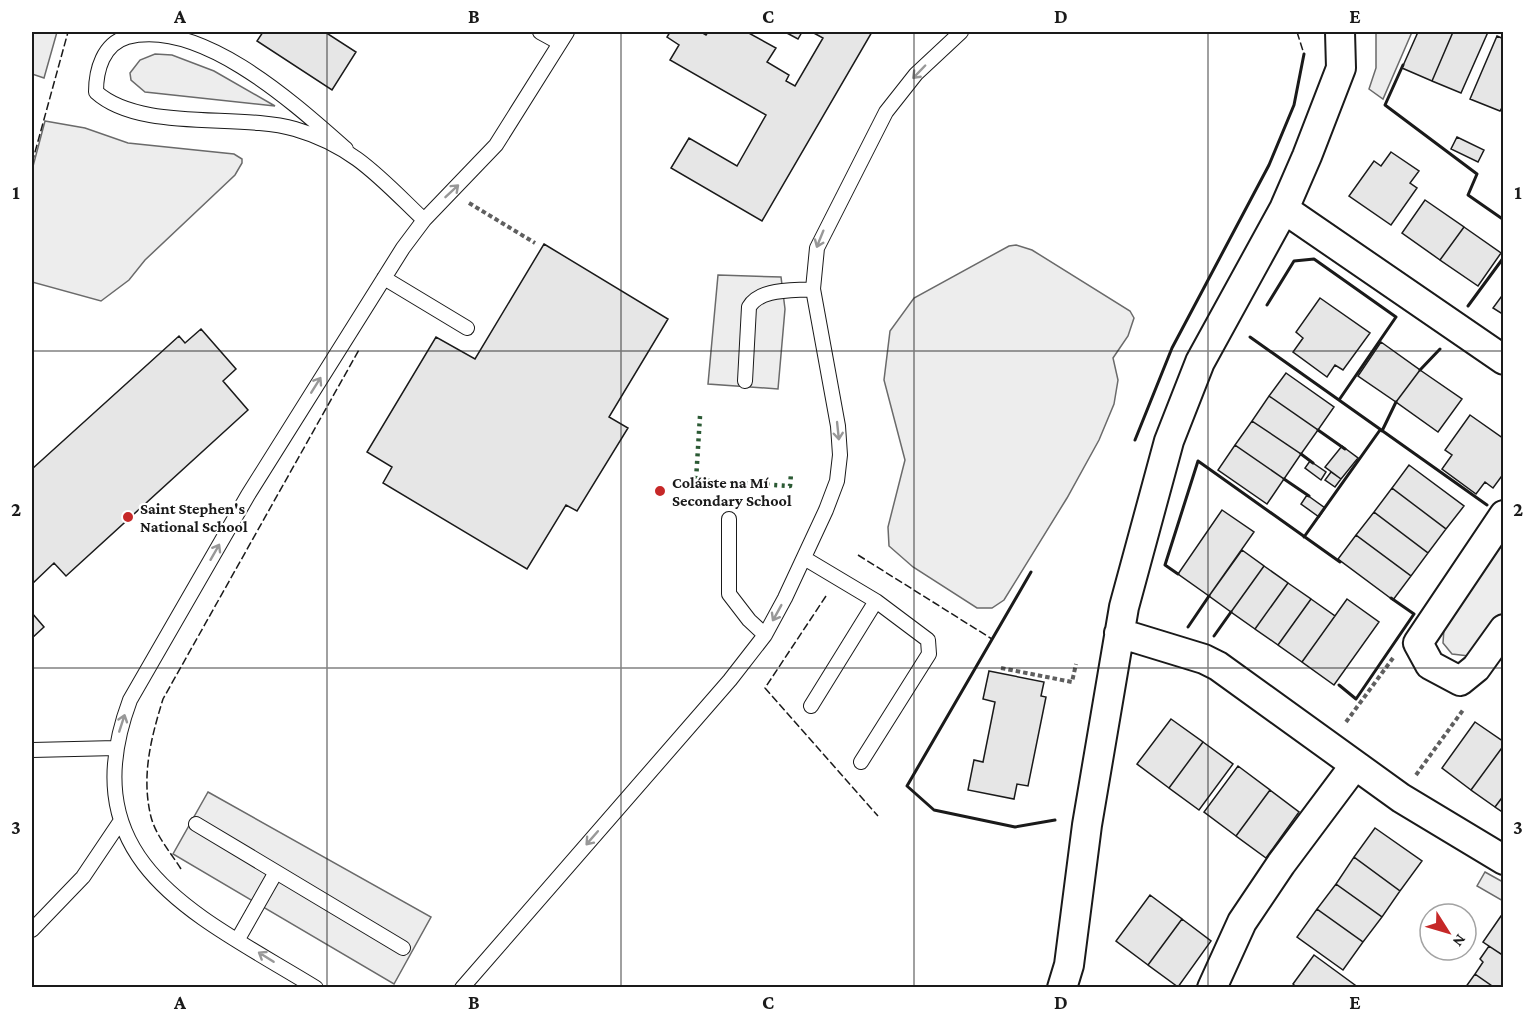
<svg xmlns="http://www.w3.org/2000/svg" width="1535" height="1019" font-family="'Crimson Pro',serif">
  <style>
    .built { fill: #ededed; stroke: #6a6a6a; stroke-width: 1.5 }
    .building { fill: #e6e6e6; stroke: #1a1a1a; stroke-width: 1.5 }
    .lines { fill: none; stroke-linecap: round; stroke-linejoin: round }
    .service-casing { stroke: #1a1a1a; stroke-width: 16 }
    .minor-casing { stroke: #1a1a1a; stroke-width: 32 }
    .path { stroke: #5f5f5f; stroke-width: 4; stroke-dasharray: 4.5 3; stroke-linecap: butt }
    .service { stroke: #fff; stroke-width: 14 }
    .minor { stroke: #fff; stroke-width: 28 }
    .hedge { stroke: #2b5a34; stroke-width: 4.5; stroke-dasharray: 3 4.5; stroke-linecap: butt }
    .fence { stroke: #1a1a1a; stroke-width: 1.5; stroke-dasharray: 8 3; stroke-linecap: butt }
    .wall { stroke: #1a1a1a; stroke-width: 3 }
    .oneway { stroke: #989898 }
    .grid { fill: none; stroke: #1a1a1a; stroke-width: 1.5; stroke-opacity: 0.55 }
    .poi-dot { fill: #c62828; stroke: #fff; stroke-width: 2 }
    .labels { text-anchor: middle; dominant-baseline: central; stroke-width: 4.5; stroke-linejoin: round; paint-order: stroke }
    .poi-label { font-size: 16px; font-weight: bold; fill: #1a1a1a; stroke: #fff; text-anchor: start }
    .neatline { fill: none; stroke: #1a1a1a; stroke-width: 2 }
    .grid-label { font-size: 20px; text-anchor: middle; font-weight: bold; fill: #1a1a1a }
  </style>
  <rect width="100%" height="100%" fill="#fff"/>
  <!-- built -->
  <path class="built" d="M32,32h25l-13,46 -12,-4z
    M1376,32h36l-29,67 -14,-10 7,-21z
    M155,54l17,1 42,16 61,35 -130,-14 -14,-12 -1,-7 10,-13z
    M45,121l40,7 43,15 106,11 8,5v4l-7,12 -90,85 -16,20 -28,21 -69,-19v-112z
    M1016,245l16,5 98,61 4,7 -6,18 -15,22 5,22 -4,24 -15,36 -32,58 -63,102 -12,8h-15l-64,-41 -24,-21 -1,-19 17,-67 -21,-80 6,-49 24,-33 95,-52z
    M718,275l63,2 4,32 -7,80 -70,-5z
    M1503,543v70l-26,39 -8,4 -17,-2 -9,-11 1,-14z
    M208,792l223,125 -37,67 -221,-130z
    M1485,872l18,10v19l-26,-15z"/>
  <!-- building -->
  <path class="building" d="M263,32h62l31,20 -24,38 -75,-49z
    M670,32h31l5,3 2,-3h39l29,16 -9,14 22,13 -3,6 9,5 28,-48 -11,-6h60l-110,189 -91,-53 18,-30 48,28 29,-51 -96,-55 9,-15 -12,-8z
    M785,32h17l-4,7z
    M1418,32h35l-21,49 -30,-13z
    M1453,32h35l-27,61 -29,-12z
    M1497,36l7,3v65l-4,7 -30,-12z
    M1457,137l27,13 -6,12 -27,-13z
    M1391,152l28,19 -9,12 7,5 -26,37 -42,-29 25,-35 7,5z
    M1425,200l39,27 -24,33 -38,-27z
    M1464,227l37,26 -23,33 -38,-26z
    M544,244l124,75 -59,98 19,11 -51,83 -11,-6 -39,64 -144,-86 9,-16 -25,-15 69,-115 39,22z
    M1504,293v22l-11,-7z
    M1320,298l50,35 -27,37 -8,-5 -8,12 -34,-25 10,-14 -7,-6z
    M201,329l35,40 -13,12 25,29 -182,166 -12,-13 -22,21v-115l147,-133 6,7z
    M1381,342l39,28 -24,32 -38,-26z
    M1420,370l42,29 -24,33 -42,-30z
    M1286,373l48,34 -16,23 -49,-34z
    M1269,396l49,34 -17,24 -49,-33z
    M1470,415l34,24v34l-11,15 -8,-6 -9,12 -34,-25 10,-14 -7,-5z
    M1252,421l49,33 -17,25 -49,-34z
    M1235,445l49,34 -17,25 -49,-34z
    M1342,446l16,12 -17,21 -16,-12z
    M1310,461l16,11 -5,8 -16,-12z
    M1409,465l55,41 -18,23 -54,-41z
    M1331,472l10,7 -6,8 -10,-7z
    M1392,488l54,41 -18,24 -54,-41z
    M1307,495l18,13 -6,9 -18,-13z
    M1222,510l32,22 -45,64 -31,-22z
    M1374,512l54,41 -17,23 -55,-41z
    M1356,535l55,41 -18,24 -55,-41z
    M1242,550l22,16 -33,46 -22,-16z
    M1264,566l24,17 -33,46 -24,-17z
    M1288,583l23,16 -33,46 -23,-16z
    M1311,599l24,17 -33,46 -24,-17z
    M1347,599l32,23 -45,63 -32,-23z
    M32,613l12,14 -12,11z
    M989,671l55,11 -3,14 5,1 -18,89 -11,-2 -3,15 -46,-9 6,-30 9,2 12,-60 -12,-3z
    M1171,719l32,23 -34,46 -32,-24z
    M1475,722l29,20v3l-33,45 -29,-22z
    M1203,742l30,22 -34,46 -30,-22z
    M1504,745v50l-9,12 -24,-17z
    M1238,766l32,24 -34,46 -32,-24z
    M1270,790l29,22 -33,46 -30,-22z
    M1504,795v18l-9,-6z
    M1375,828l47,33 -22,30 -46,-34z
    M1354,857l46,34 -18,26 -46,-33z
    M1336,884l46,33 -19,25 -46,-33z
    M1150,895l32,24 -34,46 -32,-24z
    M1317,909l46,33 -20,28 -46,-33z
    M1501,916l3,1v39l-21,-14z
    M1182,919l29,22 -33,46 -30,-22z
    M1489,946l15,10v32h-9l-20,-14 8,-12 -3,-3z
    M1314,955l45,33h-62l-4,-4z
    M1475,974l20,14h-30z"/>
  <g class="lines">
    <defs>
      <path id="service" d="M540,32l20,11
        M346,149c-51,-45 -145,-131 -219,-112 -24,7 -31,33 -31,55 44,40 143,21 199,37 59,17 86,50 129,91
        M384,278l83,50
        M745,381l4,-74c11,-19 43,-16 64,-18
        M729,519v75l20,26 16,15
        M804,558l72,43 52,39 1,14 -68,108
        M811,706l65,-105
        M32,750l84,-2
        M196,824l207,124
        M32,930l51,-53 37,-55
        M238,939l38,-67
        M316,988c-117,-72 -247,-124 -186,-288l118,-205 155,-247 21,-28 72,-75 71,-113
        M462,988l268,-308 35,-45 20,-37 41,-88 11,-29 3,-26 -2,-29 -25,-137 4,-41 69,-136 30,-38 45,-42"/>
      <path id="minor" d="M1284,209l220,151
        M1504,515l-86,128 12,22 30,16 16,-13 28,-39
        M1119,633l85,26 14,7 183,132 103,62
        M1062,988l7,-23 18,-140 37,-218 45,-166 31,-79 84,-153 23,-53 34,-88 -1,-36
        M1212,988l30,-66 39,-58 74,-99"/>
    </defs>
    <!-- service casing -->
    <use href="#service" class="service-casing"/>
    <!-- minor casing -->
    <use href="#minor" class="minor-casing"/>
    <!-- path -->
    <path class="path" d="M469,203l66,40
      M1001,668l71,14 4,-18
      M1346,722l47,-64
      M1416,775l47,-65"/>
    <!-- service -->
    <use href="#service" class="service"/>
    <!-- minor -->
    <use href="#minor" class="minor"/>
    <!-- hedge -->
    <path class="hedge" d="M700,416l-4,64 94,6 1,-12"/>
    <!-- fence -->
    <path class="fence" d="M1297,32l7,22
      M32,163l36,-131
      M858,555l134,84
      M826,596l-61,92 113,128
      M181,869c-10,-16 -25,-33 -30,-52 -10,-41 0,-79 12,-118l197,-351"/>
    <!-- wall -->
    <path class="wall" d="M1403,65l-18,40 92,69 -9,21 36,25
      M1267,305l27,-44 20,-2 82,58 -57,83
      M1468,306l36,-49
      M1250,337l237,168
      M1420,370l20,-21
      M1318,430l27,19
      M1382,431l14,-29
      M1135,440l37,-92 97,-183 25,-60 10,-51
      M1301,454l12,9
      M1284,479l25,17
      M1304,537l76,-107
      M1031,572l-124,214 27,24 81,17 40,-7
      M1178,574l-13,-9 33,-104 142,101
      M1188,627l21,-31
      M1214,636l17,-24
      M1339,685l17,14 58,-85 -23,-16"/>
  </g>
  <!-- one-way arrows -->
  <defs><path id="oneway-shaft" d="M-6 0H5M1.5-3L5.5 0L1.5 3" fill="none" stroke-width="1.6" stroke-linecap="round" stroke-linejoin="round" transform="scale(1.5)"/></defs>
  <g class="oneway">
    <use href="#oneway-shaft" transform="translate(919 72) rotate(134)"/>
    <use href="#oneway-shaft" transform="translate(452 191) rotate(-43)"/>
    <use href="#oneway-shaft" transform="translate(820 239) rotate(112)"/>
    <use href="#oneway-shaft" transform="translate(316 385) rotate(-58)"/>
    <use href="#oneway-shaft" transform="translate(838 431) rotate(84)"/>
    <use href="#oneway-shaft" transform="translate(215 552) rotate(-60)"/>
    <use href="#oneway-shaft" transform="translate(777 613) rotate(119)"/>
    <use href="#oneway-shaft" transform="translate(122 723) rotate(-72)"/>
    <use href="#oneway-shaft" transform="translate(592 838) rotate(131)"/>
    <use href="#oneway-shaft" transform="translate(266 957) rotate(-148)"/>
  </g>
  <!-- grid -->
  <path class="grid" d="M327,32v956M621,32v956M914,32v956M1208,32v956M32,351h1472M32,668h1472"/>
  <!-- markers -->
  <g class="poi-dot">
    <circle cx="660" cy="491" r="6"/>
    <circle cx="128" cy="517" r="6"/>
  </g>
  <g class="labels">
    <!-- poi labels -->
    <g class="poi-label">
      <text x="672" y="482">Coláiste na Mí<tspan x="672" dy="18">Secondary School</tspan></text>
      <text x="140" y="508">Saint Stephen's<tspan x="140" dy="18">National School</tspan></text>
    </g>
  </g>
  <!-- border -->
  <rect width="1535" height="1019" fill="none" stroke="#ffffff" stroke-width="66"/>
  <!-- north arrow -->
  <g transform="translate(1448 932) rotate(127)"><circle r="28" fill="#ffffff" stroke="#a3a3a3" stroke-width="1.5"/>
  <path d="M0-4.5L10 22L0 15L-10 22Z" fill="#c62828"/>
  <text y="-9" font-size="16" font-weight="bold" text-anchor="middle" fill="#1a1a1a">N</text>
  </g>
  <rect x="33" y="33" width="1469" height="953" class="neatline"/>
  <g class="grid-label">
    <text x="180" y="23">A</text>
    <text x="474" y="23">B</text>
    <text x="768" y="23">C</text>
    <text x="1061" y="23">D</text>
    <text x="1355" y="23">E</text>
    <text x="16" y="199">1</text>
    <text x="1518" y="199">1</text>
    <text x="16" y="516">2</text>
    <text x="1518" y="516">2</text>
    <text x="16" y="834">3</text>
    <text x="1518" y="834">3</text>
    <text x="180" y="1009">A</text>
    <text x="474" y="1009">B</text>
    <text x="768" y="1009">C</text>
    <text x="1061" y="1009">D</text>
    <text x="1355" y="1009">E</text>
  </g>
</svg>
